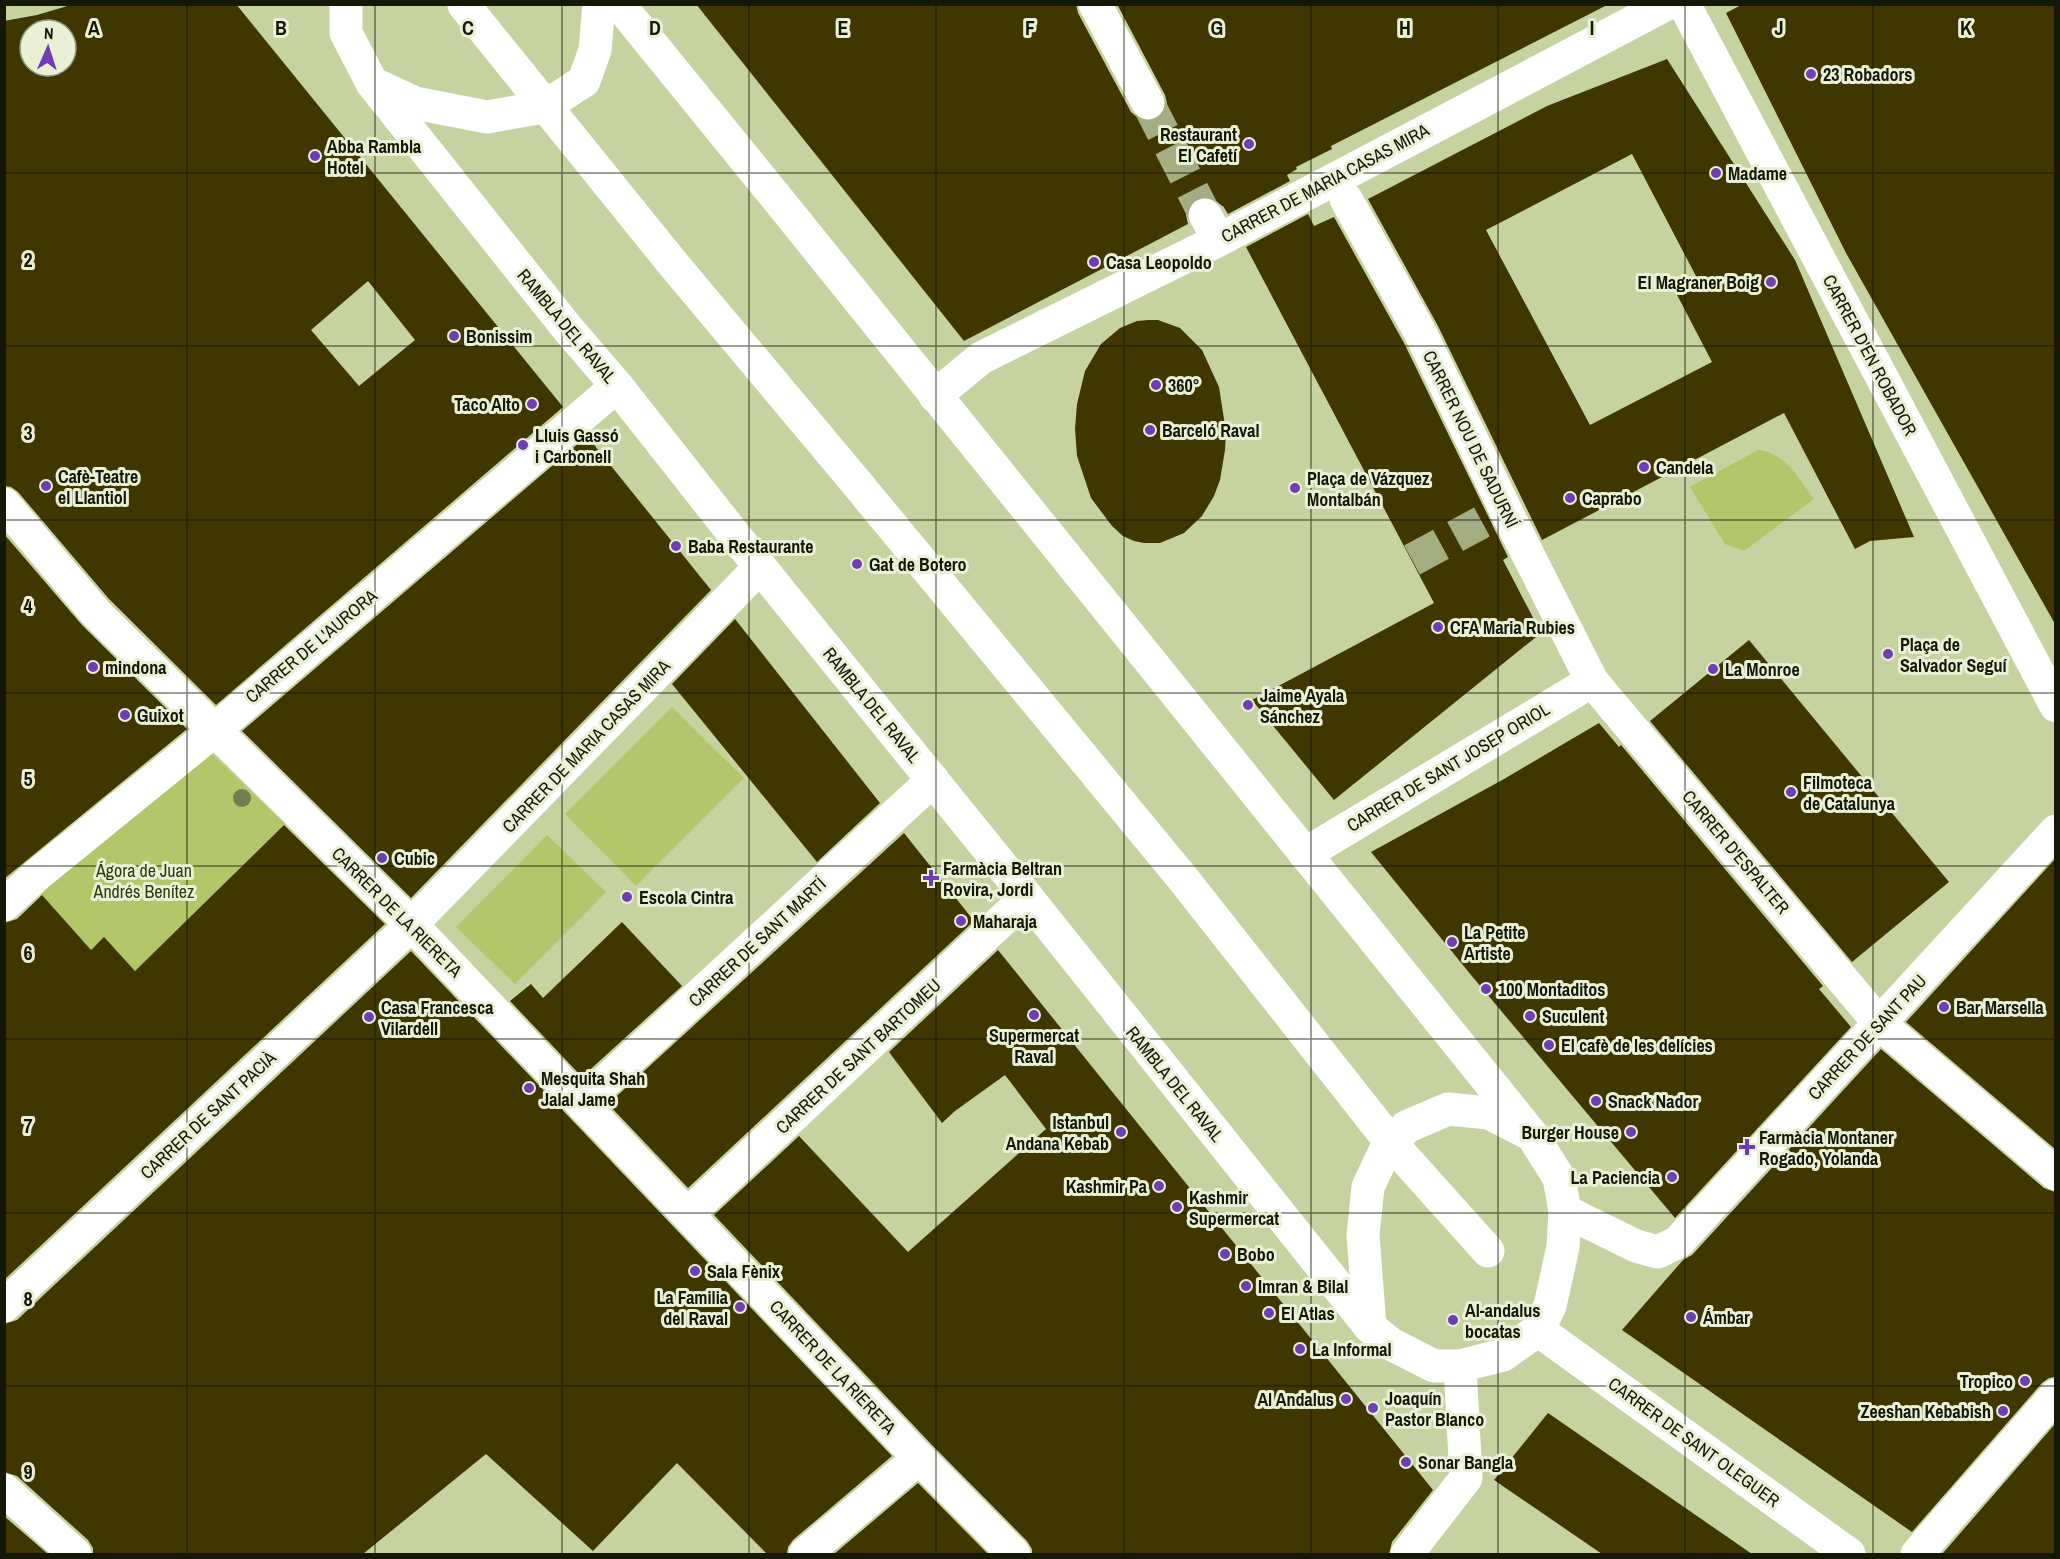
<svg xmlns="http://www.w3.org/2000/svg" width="2060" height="1559" font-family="'Archivo Narrow',sans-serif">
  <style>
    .green { fill: #b3c76a }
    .building { fill: #3f3600; fill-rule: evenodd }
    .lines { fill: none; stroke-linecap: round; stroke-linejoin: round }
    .street-tunnel { stroke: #a3ad81; stroke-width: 33; stroke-dasharray: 33 16; stroke-linecap: butt }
    .street { stroke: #fff; stroke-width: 33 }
    .secondary { stroke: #fff; stroke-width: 33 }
    .tree { fill: #747d50 }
    .grid { fill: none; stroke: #151806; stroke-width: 1.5; stroke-opacity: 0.55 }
    .poi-dot { fill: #6f3db4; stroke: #e9f0d6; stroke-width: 2 }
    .labels { text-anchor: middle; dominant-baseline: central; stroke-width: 6; stroke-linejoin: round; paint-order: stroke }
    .poi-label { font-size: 18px; font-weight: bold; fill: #151806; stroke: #e9f0d6; text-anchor: start }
    .street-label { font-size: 18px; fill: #151806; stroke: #e9f0d6 }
    .park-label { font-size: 18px; fill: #30380e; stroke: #e9f0d6 }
    .grid-label { font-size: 20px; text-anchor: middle; font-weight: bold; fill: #151806; stroke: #e9f0d6; stroke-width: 6; stroke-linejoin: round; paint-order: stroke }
  </style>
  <rect width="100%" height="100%" fill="#c6d2a0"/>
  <!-- green -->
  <path class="green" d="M1758,450c27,2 41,29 56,49l-70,52 -19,-7 -35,-57z
    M672,707l72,71 -108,108 -71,-72z
    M207,749l78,75 -150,147 -31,-33 -13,12 -51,-57z
    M547,835l59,57 -91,92 -59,-57z"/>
  <!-- building -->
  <path class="building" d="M74,4h162l327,403 -347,298 -107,-106 -91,-107 -7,-5 -7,-1v-465l33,-6zM30,30h36v36h-36zM368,281l47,59 -56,46 -48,-56z
    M696,4h380l2,9 53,99 8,7 9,3 9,-3 7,-7 3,-9 -2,-8 -48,-91h492l-278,142 1,3 -36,18 1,2 -10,6 3,6 -62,33 -5,-8h-1l-8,-7 -8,-3 -10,2 -7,8 -3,9 2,9 -224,117z
    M1743,4h312v620l-209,-371 -120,-240z
    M1667,59l128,201 119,277 -44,4 -15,8 -71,-136 -242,127 -104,-214 -70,-127 179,-93zM1632,154l65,124 -23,11 38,73 -122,63 -104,-195z
    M1308,214l6,12 20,-9 70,126 104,214 -5,3 38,73 -207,167 -82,-100 182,-97 -188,-356z
    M1149,320h9l22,8 22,22 17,37 7,45 -1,18 -5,30 -6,16 -12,20 -18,17 -24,10h-16l-10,-2 -11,-5 -11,-10 -21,-28 -14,-42 -2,-27 2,-25 8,-33 16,-27 19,-16 17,-7z
    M587,436l124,154 -300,308 -169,-167z
    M4,534l78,91 105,104 -183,150z
    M735,619l145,184 -63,59 -145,-178z
    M1749,640l200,242 -97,80 -202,-241z
    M1599,723l20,24 2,-2 202,241 -4,3 32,38 -176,191 -204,-243 -100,-123 133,-73z
    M284,825l101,99 -381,356v-357l13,-4 25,-24 49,55 13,-13 31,34z
    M904,833l70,88 -286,267 -80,-84z
    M2055,859v290l-149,-127z
    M622,922l60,64 -100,91 -72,-76 21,-17 12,14z
    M998,950l435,540 -41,52 -3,12h-357v-5l-5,-8 -95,-96 -218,-230 85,-79 109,116 138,-123 -41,-54 -50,36 -13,12 -53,-71z
    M411,951l481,505 -99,84 -5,7 -1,7h-20l-90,-91 -84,88 -107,-97 -123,100h-270v-6l-5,-8 -71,-64 -13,-4v-148l13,-4z
    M1881,1049l163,139 11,4v185l-6,1 -7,5 -130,149 -290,-202 61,-70 9,-5z
    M1548,1413l204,141h-150l-108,-74z
    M2055,1424v130l-112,-1z
    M918,1483l70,71h-154z
    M4,1516l44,38h-44z"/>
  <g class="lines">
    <!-- street-tunnel -->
    <path class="street-tunnel" d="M1148,103l57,112
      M1412,560l70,-38"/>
    <!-- street -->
    <path class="street" d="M1095,4l53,99
      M1684,4l372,702
      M464,5l210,260 176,210 334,405 208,264 96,107
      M372,83l43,20 72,14 57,-10 40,-26 11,-31 4,-46
      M1346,199l75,135 85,177 86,170 288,343 176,150
      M1205,215l14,25
      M935,396l46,-38 238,-118 448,-236
      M4,504l91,108 316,312 508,534 95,96
      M1305,854l287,-173
      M4,905l33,-30 166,-135 414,-354
      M582,1103l351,-323
      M1565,1211l71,35 22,6 20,-10 378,-411
      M688,1214l339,-317
      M4,1306l401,-375 355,-364
      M1370,1327l-7,-92 5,-48 16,-34 22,-26 42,-18 41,4 43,22
      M4,1490l71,64
      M805,1554l114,-96
      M1407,1554l59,-76 -6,-112
      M1917,1554l139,-159"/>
    <!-- secondary -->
    <path class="secondary" d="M346,4v29l26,50 196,246 49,57 119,151 291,360 343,430 21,17 43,22h26l43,-11 35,-25 12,-24 13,-59 2,-36 -6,-33 -27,-43 -752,-933 -161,-198
      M1538,1330l311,224"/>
  </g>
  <!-- trees -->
  <circle class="tree" cx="242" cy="798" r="9"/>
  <!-- grid -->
  <path class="grid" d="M187,4v1550M375,4v1550M562,4v1550M749,4v1550M936,4v1550M1124,4v1550M1311,4v1550M1498,4v1550M1685,4v1550M1873,4v1550M4,173h2052M4,346h2052M4,520h2052M4,693h2052M4,866h2052M4,1039h2052M4,1213h2052M4,1386h2052"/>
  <!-- markers -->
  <g class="poi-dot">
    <circle cx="1811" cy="74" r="6"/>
    <circle cx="1249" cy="144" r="6"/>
    <circle cx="315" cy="156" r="6"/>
    <circle cx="1716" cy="173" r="6"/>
    <circle cx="1094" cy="262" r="6"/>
    <circle cx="1771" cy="282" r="6"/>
    <circle cx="454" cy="336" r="6"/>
    <circle cx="1156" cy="385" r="6"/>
    <circle cx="532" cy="404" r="6"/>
    <circle cx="1150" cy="430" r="6"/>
    <circle cx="523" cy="445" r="6"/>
    <circle cx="1644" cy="467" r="6"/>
    <circle cx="46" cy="486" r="6"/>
    <circle cx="1295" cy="488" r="6"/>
    <circle cx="1570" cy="498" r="6"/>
    <circle cx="676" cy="546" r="6"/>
    <circle cx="857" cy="564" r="6"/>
    <circle cx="1438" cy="627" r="6"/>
    <circle cx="1888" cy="654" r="6"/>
    <circle cx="93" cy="667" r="6"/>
    <circle cx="1713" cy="669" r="6"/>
    <circle cx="1248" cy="705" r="6"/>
    <circle cx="125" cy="715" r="6"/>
    <circle cx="1791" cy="792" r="6"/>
    <circle cx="382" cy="858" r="6"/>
    <path d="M928 869h6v6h6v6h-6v6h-6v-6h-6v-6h6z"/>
    <circle cx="627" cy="897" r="6"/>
    <circle cx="961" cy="921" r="6"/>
    <circle cx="1452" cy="942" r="6"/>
    <circle cx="1486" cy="989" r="6"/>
    <circle cx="1944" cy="1007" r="6"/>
    <circle cx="1034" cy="1015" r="6"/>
    <circle cx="1530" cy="1016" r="6"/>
    <circle cx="369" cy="1017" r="6"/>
    <circle cx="1549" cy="1045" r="6"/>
    <circle cx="529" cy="1088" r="6"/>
    <circle cx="1596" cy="1101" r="6"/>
    <circle cx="1121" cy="1132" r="6"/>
    <circle cx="1631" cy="1132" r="6"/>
    <path d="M1744 1138h6v6h6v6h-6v6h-6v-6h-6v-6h6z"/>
    <circle cx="1672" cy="1177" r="6"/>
    <circle cx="1159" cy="1186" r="6"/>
    <circle cx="1177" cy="1207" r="6"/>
    <circle cx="1225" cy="1254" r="6"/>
    <circle cx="695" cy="1271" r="6"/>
    <circle cx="1246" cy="1286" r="6"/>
    <circle cx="740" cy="1307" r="6"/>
    <circle cx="1269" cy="1313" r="6"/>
    <circle cx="1691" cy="1317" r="6"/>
    <circle cx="1453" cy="1320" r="6"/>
    <circle cx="1300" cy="1349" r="6"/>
    <circle cx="2025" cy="1381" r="6"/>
    <circle cx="1346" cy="1399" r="6"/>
    <circle cx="1373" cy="1408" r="6"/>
    <circle cx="2003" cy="1411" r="6"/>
    <circle cx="1406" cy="1462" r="6"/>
  </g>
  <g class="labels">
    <!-- poi labels -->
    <g class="poi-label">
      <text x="1823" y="74">23 Robadors</text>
      <text x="1237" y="134" text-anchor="end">Restaurant<tspan x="1237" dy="21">El Cafetí</tspan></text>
      <text x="327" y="146">Abba Rambla<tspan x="327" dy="21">Hotel</tspan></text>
      <text x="1728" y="173">Madame</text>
      <text x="1106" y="262">Casa Leopoldo</text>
      <text x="1759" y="282" text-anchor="end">El Magraner Boig</text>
      <text x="466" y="336">Bonissim</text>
      <text x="1168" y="385">360°</text>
      <text x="520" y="404" text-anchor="end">Taco Alto</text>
      <text x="1162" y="430">Barceló Raval</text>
      <text x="535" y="435">Lluis Gassó<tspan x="535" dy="21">i Carbonell</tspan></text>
      <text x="1656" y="467">Candela</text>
      <text x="58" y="476">Cafè-Teatre<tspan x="58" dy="21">el Llantiol</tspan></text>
      <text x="1307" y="478">Plaça de Vázquez<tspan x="1307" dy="21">Montalbán</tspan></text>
      <text x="1582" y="498">Caprabo</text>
      <text x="688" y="546">Baba Restaurante</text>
      <text x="869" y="564">Gat de Botero</text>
      <text x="1450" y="627">CFA Maria Rubies</text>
      <text x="1900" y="644">Plaça de<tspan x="1900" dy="21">Salvador Seguí</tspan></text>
      <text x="105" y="667">mindona</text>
      <text x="1725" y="669">La Monroe</text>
      <text x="1260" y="695">Jaime Ayala<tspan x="1260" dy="21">Sánchez</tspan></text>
      <text x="137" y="715">Guixot</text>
      <text x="1803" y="782">Filmoteca<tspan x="1803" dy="21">de Catalunya</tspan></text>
      <text x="394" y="858">Cubic</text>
      <text x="943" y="868">Farmàcia Beltran<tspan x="943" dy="21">Rovira, Jordi</tspan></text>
      <text x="639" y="897">Escola Cintra</text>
      <text x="973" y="921">Maharaja</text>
      <text x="1464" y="932">La Petite<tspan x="1464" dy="21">Artiste</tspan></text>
      <text x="1498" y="989">100 Montaditos</text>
      <text x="381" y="1007">Casa Francesca<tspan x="381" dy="21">Vilardell</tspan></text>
      <text x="1956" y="1007">Bar Marsella</text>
      <text x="1542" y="1016">Suculent</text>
      <text x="1034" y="1035" text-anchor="middle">Supermercat<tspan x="1034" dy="21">Raval</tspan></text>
      <text x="1561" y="1045">El cafè de les delícies</text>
      <text x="541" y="1078">Mesquita Shah<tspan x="541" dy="21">Jalal Jame</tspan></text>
      <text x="1608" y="1101">Snack Nador</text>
      <text x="1109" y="1122" text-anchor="end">Istanbul<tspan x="1109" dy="21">Andana Kebab</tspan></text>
      <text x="1619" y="1132" text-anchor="end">Burger House</text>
      <text x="1759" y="1137">Farmàcia Montaner<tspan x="1759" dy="21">Rogado, Yolanda</tspan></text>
      <text x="1660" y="1177" text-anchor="end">La Paciencia</text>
      <text x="1147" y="1186" text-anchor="end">Kashmir Pa</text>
      <text x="1189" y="1197">Kashmir<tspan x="1189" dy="21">Supermercat</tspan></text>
      <text x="1237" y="1254">Bobo</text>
      <text x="707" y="1271">Sala Fènix</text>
      <text x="1258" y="1286">Imran &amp; Bilal</text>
      <text x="728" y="1297" text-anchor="end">La Familia<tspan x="728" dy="21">del Raval</tspan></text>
      <text x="1465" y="1310">Al-andalus<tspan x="1465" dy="21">bocatas</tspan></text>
      <text x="1281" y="1313">El Atlas</text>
      <text x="1703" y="1317">Ámbar</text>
      <text x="1312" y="1349">La Informal</text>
      <text x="2013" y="1381" text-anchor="end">Tropico</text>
      <text x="1385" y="1398">Joaquín<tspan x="1385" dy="21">Pastor Blanco</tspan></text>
      <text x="1334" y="1399" text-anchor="end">Al Andalus</text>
      <text x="1991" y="1411" text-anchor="end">Zeeshan Kebabish</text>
      <text x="1418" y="1462">Sonar Bangla</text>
    </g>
    <!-- street labels -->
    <g class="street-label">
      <text transform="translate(1325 183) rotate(-28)">CARRER DE MARIA CASAS MIRA</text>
      <text transform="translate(567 326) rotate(50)">RAMBLA DEL RAVAL</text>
      <text transform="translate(1870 355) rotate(62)">CARRER D'EN ROBADOR</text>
      <text transform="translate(1471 439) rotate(64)">CARRER NOU DE SADURNÍ</text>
      <text transform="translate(311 646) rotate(-40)">CARRER DE L'AURORA</text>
      <text transform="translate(872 705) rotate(51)">RAMBLA DEL RAVAL</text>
      <text transform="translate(586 746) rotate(-46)">CARRER DE MARIA CASAS MIRA</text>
      <text transform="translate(1448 767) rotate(-31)">CARRER DE SANT JOSEP ORIOL</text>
      <text transform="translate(1736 852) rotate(50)">CARRER D'ESPALTER</text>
      <text transform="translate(397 912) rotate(45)">CARRER DE LA RIERETA</text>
      <text transform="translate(757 942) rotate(-43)">CARRER DE SANT MARTÍ</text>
      <text transform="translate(1867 1037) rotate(-47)">CARRER DE SANT PAU</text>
      <text transform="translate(858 1056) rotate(-43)">CARRER DE SANT BARTOMEU</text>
      <text transform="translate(1175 1084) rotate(51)">RAMBLA DEL RAVAL</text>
      <text transform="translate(208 1115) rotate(-43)">CARRER DE SANT PACIÀ</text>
      <text transform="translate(833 1367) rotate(47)">CARRER DE LA RIERETA</text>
      <text transform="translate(1694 1442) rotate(36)">CARRER DE SANT OLEGUER</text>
    </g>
    <!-- park labels -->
    <g class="park-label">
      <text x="144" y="870">Ágora de Juan<tspan x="144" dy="21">Andrés Benítez</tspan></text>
    </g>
  </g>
  <g class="grid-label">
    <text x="94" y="35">A</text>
    <text x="281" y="35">B</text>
    <text x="468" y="35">C</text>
    <text x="655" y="35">D</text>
    <text x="843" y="35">E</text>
    <text x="1030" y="35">F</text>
    <text x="1217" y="35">G</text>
    <text x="1405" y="35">H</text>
    <text x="1592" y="35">I</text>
    <text x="1779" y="35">J</text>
    <text x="1966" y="35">K</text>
    <text x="28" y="267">2</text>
    <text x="28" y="440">3</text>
    <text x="28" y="613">4</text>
    <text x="28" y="786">5</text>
    <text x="28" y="960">6</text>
    <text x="28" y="1133">7</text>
    <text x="28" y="1306">8</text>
    <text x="28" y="1479">9</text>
  </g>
  <!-- border -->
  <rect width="2060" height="1559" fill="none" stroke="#151806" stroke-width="12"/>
  <!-- north arrow -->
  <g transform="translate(48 48) rotate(3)"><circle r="28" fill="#e9f0d6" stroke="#949a83" stroke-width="1.5"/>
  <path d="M0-4.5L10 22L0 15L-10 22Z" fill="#6f3db4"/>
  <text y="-9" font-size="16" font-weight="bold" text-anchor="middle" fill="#151806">N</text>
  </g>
</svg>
